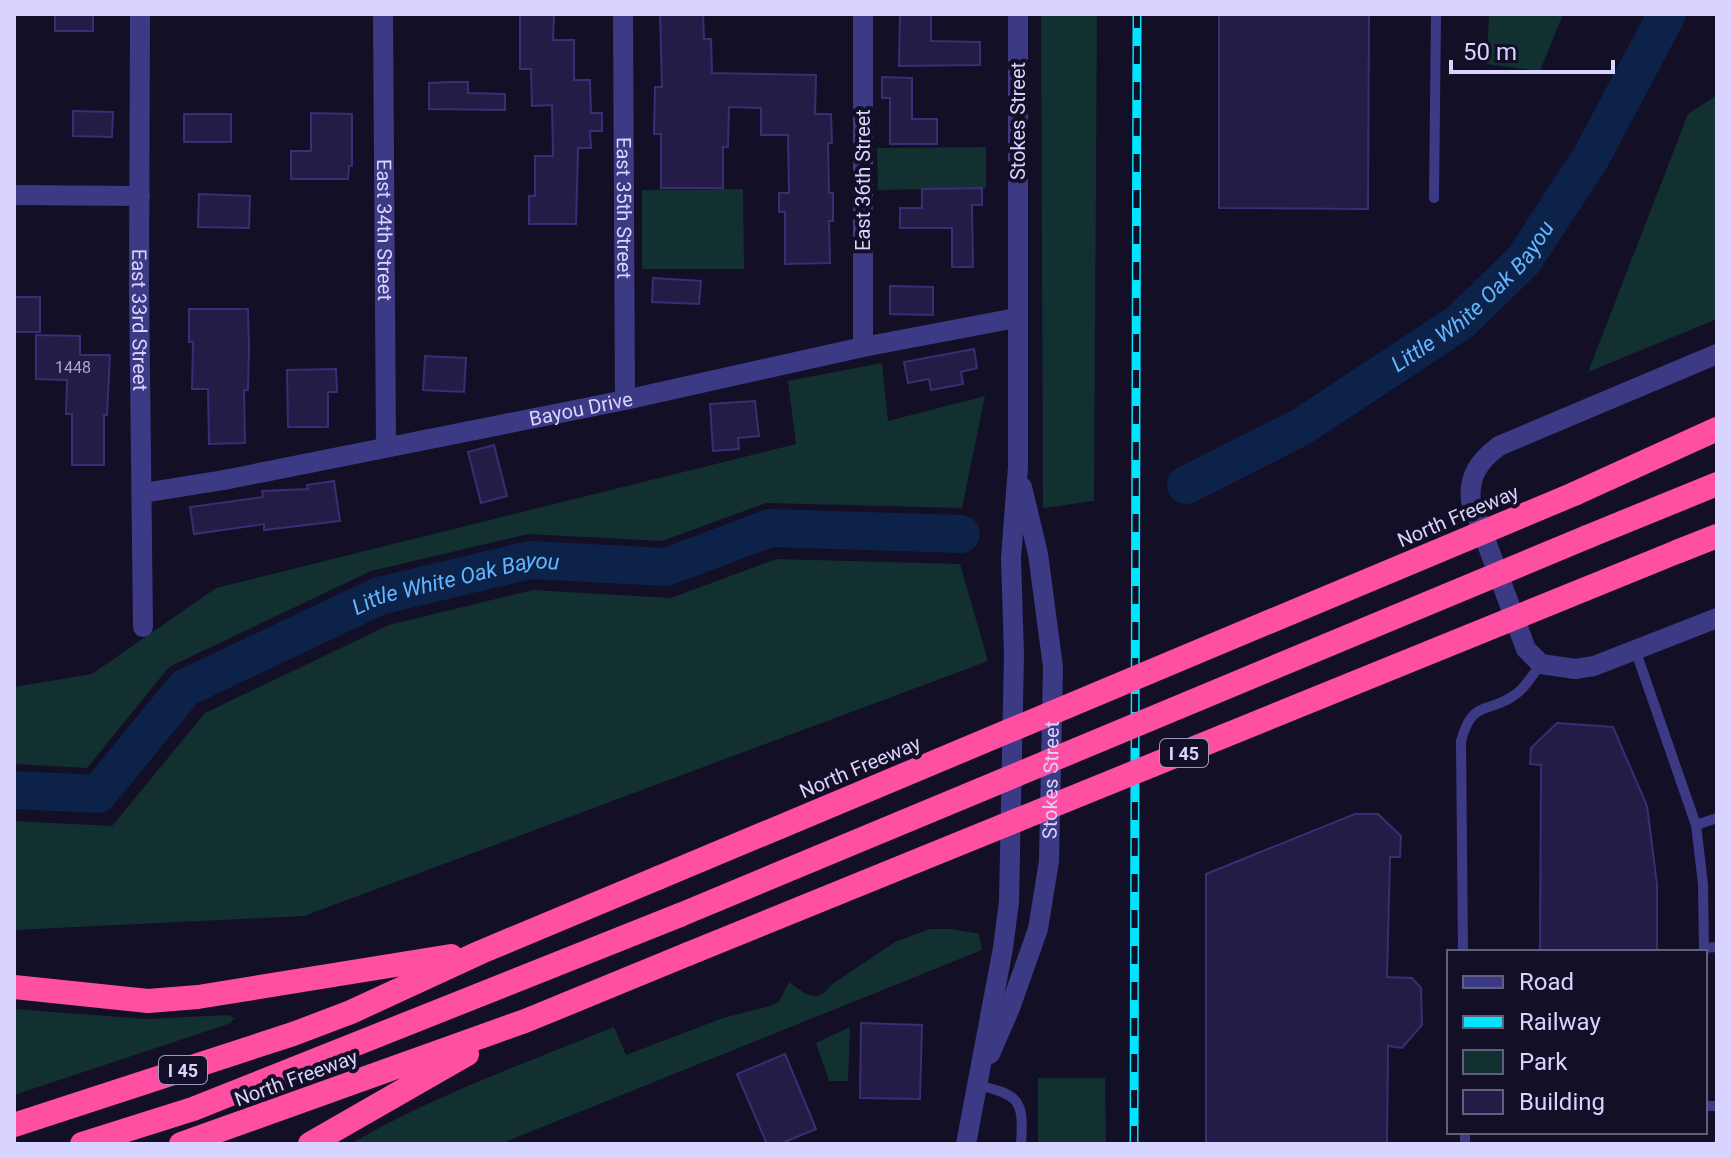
<svg xmlns="http://www.w3.org/2000/svg" width="1731" height="1158" font-family="Roboto,sans-serif">
  <style>
    .green { fill: #12302f }
    .lines { fill: none; stroke-linecap: round; stroke-linejoin: round }
    .river { stroke: #0c2248; stroke-width: 38 }
    .building { fill: #241b47; stroke: #3b2d73; stroke-width: 2 }
    .service { stroke: #3d3a85; stroke-width: 10 }
    .minor { stroke: #3d3a85; stroke-width: 20 }
    .tertiary { stroke: #3d3a85; stroke-width: 20 }
    .motorway { stroke: #ff4fa3; stroke-width: 24 }
    .rail-casing { stroke: #00e5ff; stroke-width: 9 }
    .rail { stroke: #130f26; stroke-width: 6; stroke-dasharray: 18; stroke-linecap: butt }
    .motorway-bridge { stroke: #ff4fa3; stroke-width: 24 }
    .labels { text-anchor: middle; dominant-baseline: central; stroke-width: 8; stroke-linejoin: round; paint-order: stroke }
    .number-label { font-size: 16px; fill: #aca6d1 }
    .shield { fill: #130f26; stroke: #9e99be; stroke-width: 2 }
    .shield-label { font-size: 18px; font-weight: bold; fill: #d9d4ff }
    .street-label { font-size: 20px; fill: #d9d4ff; stroke: #130f26 }
    .water-label { font-size: 22px; font-style: italic; fill: #62b6ff; stroke: #130f26 }
  </style>
  <rect width="100%" height="100%" fill="#130f26"/>
  <!-- green -->
  <path class="green" d="M1041,14h56l-3,487 -51,7z
    M1489,14h74l-23,57 -53,-7z
    M1717,95v224l-129,53 100,-258z
    M986,147v41l-108,2 -1,-42z
    M743,189l1,80h-102v-79z
    M882,363l6,58 97,-25 -23,112 -196,-5 -104,38 -134,-7 -157,37 -202,96 -82,101 -73,-4v-77l78,-13 124,-86 580,-144 -8,-63z
    M776,559l184,5 28,97 -684,255 -290,14v-109l98,5 93,-113 184,-88 144,-35 138,8z
    M930,929h22l27,5 3,16 -482,194h-150c83,-48 175,-81 264,-117l12,28 97,-37 47,-12 9,-4 10,-20c16,12 28,23 42,3l64,-43z
    M14,1009l132,10 83,-4 5,3 -3,5 -217,72z
    M850,1027l-2,54h-19l-13,-38z
    M1038,1078h67l1,66h-68z"/>
  <g class="lines">
    <!-- river -->
    <g class="river">
      <path id="s1" d="M1186,485l115,-58 159,-105 63,-61 67,-102 77,-145"/>
      <path id="s2" d="M14,790l84,4 87,-106 194,-92 151,-36 136,7 104,-39 191,6"/>
    </g>
  </g>
  <!-- building -->
  <path class="building" d="M55,14h38v17h-38z
    M520,14h34l-1,26h21v40h16l1,33h11v18h-12l1,17h-13l-2,76h-47v-28h6v-40h18l-1,-51 -20,1 -1,-37h-11z
    M660,14h43l1,25h7l1,34 104,2 -1,39h16l1,29h-4l1,50h4v28h-4l1,42 -45,1v-52h-6v-19h10l-1,-58h-27v-27l-32,-1 -1,40h-5v41h-62v-54h-7l1,-47h7z
    M900,14h31v27l49,1v23l-81,1z
    M1219,14h150l-1,195 -149,-1z
    M882,77l30,1v41h25v25h-47v-46h-8z
    M451,82h17v11l37,1v16l-76,-1v-26z
    M73,111l40,1 -1,25 -39,-1z
    M311,113l41,1v52h-3l-1,13h-57v-28h20z
    M184,114h47v28h-47z
    M982,188v17h-10l1,62h-21v-39h-52v-20h22v-19z
    M199,194l51,2 -1,32 -51,-1z
    M653,278l48,3 -2,23 -47,-2z
    M890,286l43,1v28l-43,-1z
    M14,297h26v35h-26z
    M189,309h59l1,39 -1,42h-4l1,53 -36,1 -1,-55h-16l1,-47h-4z
    M36,335l44,1v19h30l-3,60h-3v50h-32v-51h-6l1,-34 -31,-1z
    M974,349l3,19 -16,4 2,12 -32,6 -2,-11 -21,4 -4,-21z
    M425,356l41,2 -2,34 -41,-2z
    M336,369l1,23h-9v35h-40l-1,-57z
    M755,401l4,35 -21,2 1,11 -26,2 -3,-47z
    M494,445l13,51 -26,7 -13,-51z
    M334,481l6,40 -76,9v-6l-70,10 -4,-27 73,-10 -1,-6 46,-2 -1,-4z
    M1557,723l56,4 34,79 10,78v68h-117l1,-187 -11,-1 1,-16z
    M1355,814h23l23,22 -1,21h-10l-3,120 25,1 9,10 1,37 -20,23 -14,-2 -1,98h-181v-270z
    M861,1023l61,2 -2,74 -60,-1z
    M785,1054l31,75 -36,15h-13l-30,-70z"/>
  <g class="lines">
    <!-- service -->
    <path class="service" d="M1434,198l2,-184
      M1636,652l60,173 7,59 1,68
      M1696,825l21,-7
      M1704,948l13,-1
      M1463,952l-2,-211c12,-44 28,-26 55,-47 10,-7 17,-20 25,-30
      M977,1085c43,10 47,15 44,59
      M1705,1106h12
      M1465,1132v12"/>
    <!-- minor -->
    <g class="minor">
      <path id="s3" d="M140,14l-1,273 4,340"/>
      <path id="s4" d="M383,14l3,433"/>
      <path id="s5" d="M623,14l2,386"/>
      <path d="M863,14v333"/>
      <path d="M14,195l126,1"/>
      <path id="s6" d="M143,493l81,-13 401,-80 238,-53 153,-29"/>
    </g>
    <!-- tertiary -->
    <g class="tertiary">
      <path d="M1717,354l-218,92c-19,14 -31,30 -28,55l55,148 15,15 34,5 19,-3 123,-48"/>
      <path id="s7" d="M990,1054l20,-46 28,-79 11,-68 4,-194 -15,-113 -16,-67"/>
      <path d="M966,1144l37,-196 6,-46 5,-247 -3,-97 7,-91v-453"/>
    </g>
    <!-- motorway -->
    <path class="motorway" d="M1574,494l143,-65
      M1587,537l130,-53
      M1679,551l38,-15
      M14,987l134,14 50,-4 253,-41
      M14,1125l279,-91 58,-22 130,-60 177,-74
      M82,1144l111,-35 487,-194
      M181,1144l344,-123 163,-67
      M310,1144l157,-90"/>
    <defs>
      <path id="rail" d="M1134,1144l3,-1130"/>
    </defs>
    <!-- rail casing -->
    <use href="#rail" class="rail-casing"/>
    <!-- rail -->
    <use href="#rail" class="rail"/>
    <!-- motorway-bridge -->
    <path class="motorway-bridge" d="M658,878l916,-384
      M680,915l907,-378
      M688,954l991,-403"/>
  </g>
  <g class="labels">
    <!-- number labels -->
    <g class="number-label">
      <text x="73" y="367">1448</text>
    </g>
    <!-- shield labels -->
    <g class="shield">
      <rect x="1160" y="739" width="48" height="28" rx="6"/>
      <rect x="159" y="1056" width="48" height="28" rx="6"/>
    </g>
    <g class="shield-label">
      <text x="1184" y="753">I 45</text>
      <text x="183" y="1070">I 45</text>
    </g>
    <!-- street labels -->
    <g class="street-label">
      <text transform="translate(1018 121) rotate(-90)">Stokes Street</text>
      <text transform="translate(863 180) rotate(-90)">East 36th Street</text>
      <text stroke="none"><textPath href="#s5" startOffset="194">East 35th Street</textPath></text>
      <text stroke="none"><textPath href="#s4" startOffset="216">East 34th Street</textPath></text>
      <text stroke="none"><textPath href="#s3" startOffset="306">East 33rd Street</textPath></text>
      <text stroke="none"><textPath href="#s6" startOffset="446">Bayou Drive</textPath></text>
      <text transform="translate(1458 516) rotate(-23)">North Freeway</text>
      <text transform="translate(860 767) rotate(-23)">North Freeway</text>
      <text stroke="none"><textPath href="#s7" startOffset="284">Stokes Street</textPath></text>
      <text transform="translate(296 1078) rotate(-20)">North Freeway</text>
    </g>
    <!-- water labels -->
    <g class="water-label">
      <text stroke="none"><textPath href="#s1" startOffset="346">Little White Oak Bayou</textPath></text>
      <text stroke="none"><textPath href="#s2" startOffset="514">Little White Oak Bayou</textPath></text>
    </g>
  </g>
  <!-- border -->
  <rect width="1731" height="1158" fill="none" stroke="#d9d4ff" stroke-width="32"/>
  <!-- legend -->
  <rect x="1447" y="950" width="260" height="184" fill="#130f26" stroke="#625e7d" stroke-width="2"/>
  <rect x="1463" y="976" width="40" height="12" fill="#3d3a85" stroke="#625e7d" stroke-width="2"/>
  <text x="1519" y="990" font-size="24" fill="#d9d4ff">Road</text>
  <rect x="1463" y="1016" width="40" height="12" fill="#00e5ff" stroke="#625e7d" stroke-width="2"/>
  <text x="1519" y="1030" font-size="24" fill="#d9d4ff">Railway</text>
  <rect x="1463" y="1050" width="40" height="24" fill="#12302f" stroke="#625e7d" stroke-width="2"/>
  <text x="1519" y="1070" font-size="24" fill="#d9d4ff">Park</text>
  <rect x="1463" y="1090" width="40" height="24" fill="#241b47" stroke="#625e7d" stroke-width="2"/>
  <text x="1519" y="1110" font-size="24" fill="#d9d4ff">Building</text>
  <!-- scale -->
  <path d="M1451 60v12h162v-12" fill="none" stroke="#d9d4ff" stroke-width="4"/>
  <text x="1463" y="60" font-size="24" fill="#d9d4ff" stroke="#130f26" stroke-width="6" paint-order="stroke">50 m</text>
</svg>
